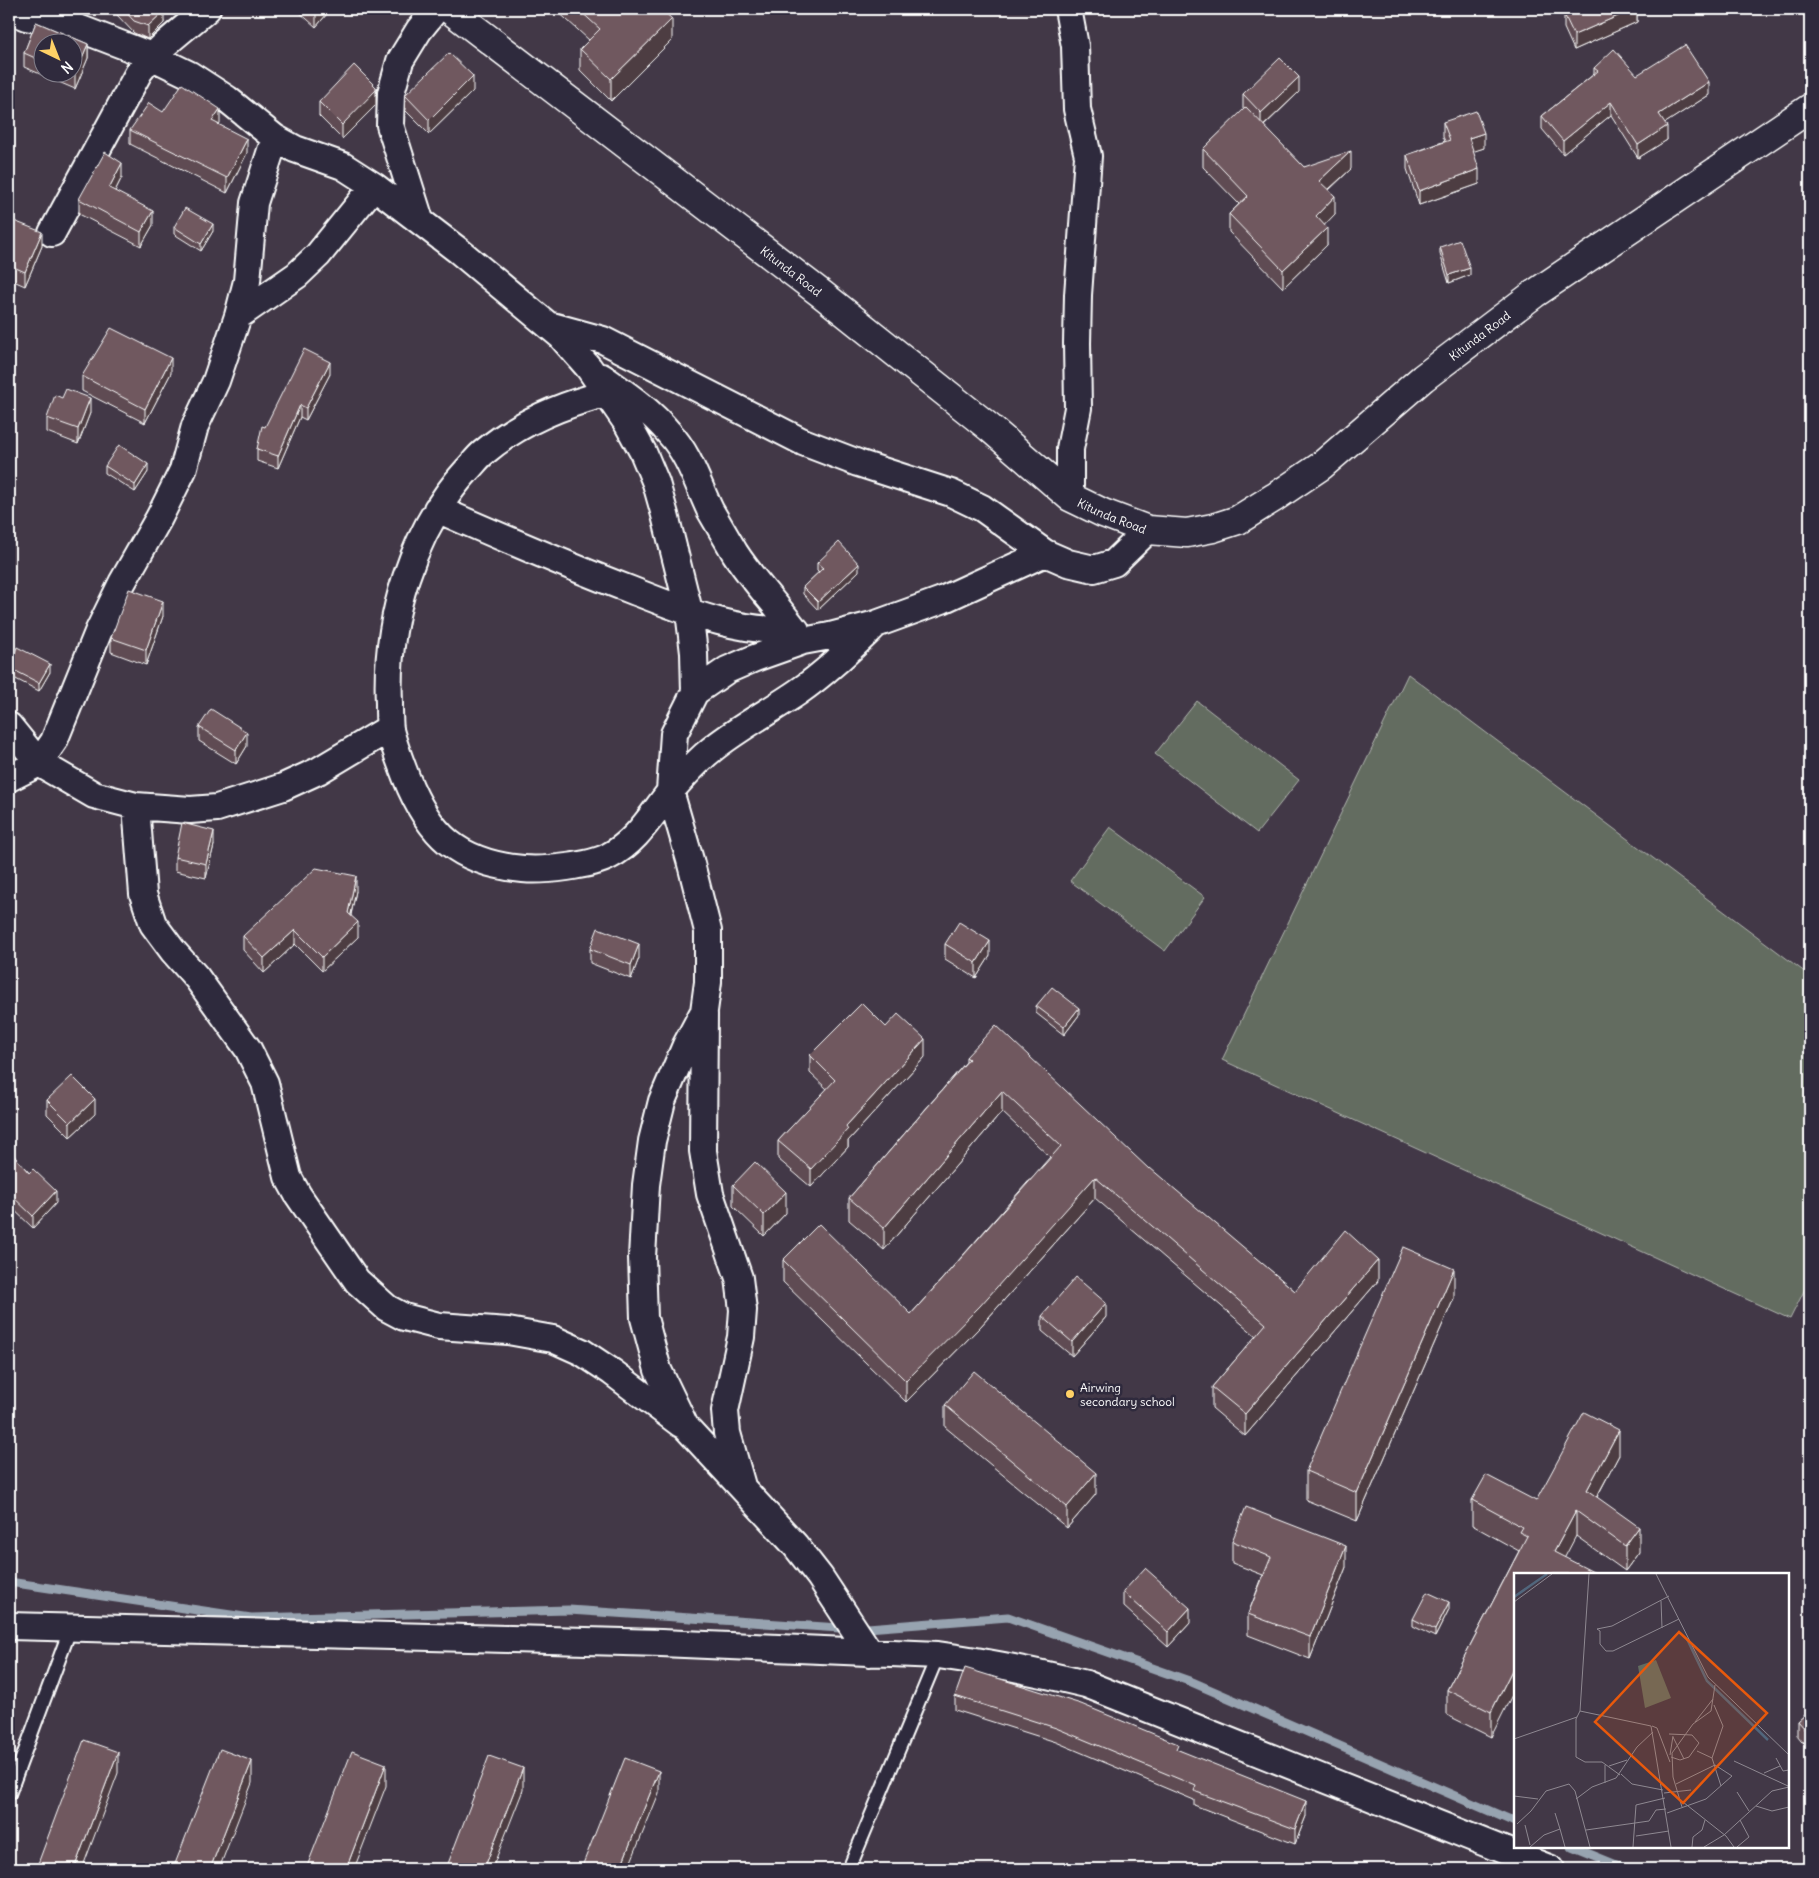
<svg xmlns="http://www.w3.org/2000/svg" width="1819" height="1878" font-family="Delius,sans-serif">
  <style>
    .green { fill: #636c60; stroke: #b1b6b0 }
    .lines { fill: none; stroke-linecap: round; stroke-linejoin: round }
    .stream { stroke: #97a3b0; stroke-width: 9 }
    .service-casing { stroke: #fff; stroke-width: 16 }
    .minor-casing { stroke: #fff; stroke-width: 30 }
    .tertiary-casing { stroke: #fff; stroke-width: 31 }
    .service { stroke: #2f2a3d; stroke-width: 12 }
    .minor { stroke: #2f2a3d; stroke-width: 26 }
    .tertiary { stroke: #2f2a3d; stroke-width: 28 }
    .wall { fill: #5f4c52; stroke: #fff; fill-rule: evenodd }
    .shaded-wall { fill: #4e3e42; stroke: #fff }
    .building { fill: #6f585f; stroke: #fff }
    .poi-dot { fill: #ffd166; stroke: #2f2a3d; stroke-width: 2 }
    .labels { text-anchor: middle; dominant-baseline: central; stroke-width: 5; stroke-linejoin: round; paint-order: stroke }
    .street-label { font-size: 12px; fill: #fff; stroke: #2f2a3d }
    .poi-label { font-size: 12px; fill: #fff; stroke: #2f2a3d; text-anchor: start }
    .inset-river { fill: none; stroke: #51667c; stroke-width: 2.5 }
    .inset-road { fill: none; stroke: #8e8891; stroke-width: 1 }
    .view { fill: #e8590c; fill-opacity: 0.15; stroke: #e8590c; stroke-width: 2.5 }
    .inset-edge { fill: none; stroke: #fff; stroke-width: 2.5 }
  </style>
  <rect width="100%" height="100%" fill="#423847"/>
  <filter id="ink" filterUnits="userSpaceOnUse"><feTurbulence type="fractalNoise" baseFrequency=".02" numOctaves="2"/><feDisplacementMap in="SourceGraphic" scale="10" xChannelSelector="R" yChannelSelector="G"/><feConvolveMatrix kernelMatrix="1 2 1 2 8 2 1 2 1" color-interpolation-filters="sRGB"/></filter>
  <g filter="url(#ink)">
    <!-- green -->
    <path class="green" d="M1408,674l402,302v303l-20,40 -568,-259z
      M1197,701l102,79 -42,53 -102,-79z
      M1110,827l95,70 -40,54 -95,-70z"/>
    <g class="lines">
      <!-- stream -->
      <path class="stream" d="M9,1582l242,36 318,-8 286,19 153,-12 184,65 323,140
        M1572,1847l54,22"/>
      <defs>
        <path id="service" d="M9,1794l62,-167
          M849,1869l89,-214"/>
        <path id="minor" d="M1068,9l7,37 2,63 11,47 -10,139 -1,48 1,65 -8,41v48
          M9,10l17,7 47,9 78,30 39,19 37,24 48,39 20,11 48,17 31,20 85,65 102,85 28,32 38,55 16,29 13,31 9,32 24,96 5,42 1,39 -21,42 -4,57 20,69 18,71v51l-4,29 -18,34 -24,56 -10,40 -6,44 -4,72 2,61 14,52 27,56 110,119 25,32 50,76
          M420,220l-30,-95 1,-32 9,-32 19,-31 17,-21
          M52,233l87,-161c19,-25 44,-42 68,-63
          M238,316l59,-41 21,-20 56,-69
          M552,326l51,14 200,102 55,21 93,30 31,15 63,45 23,10 26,6 20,-6 34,-33
          M602,377c24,17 48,33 67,56 20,21 29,52 41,77 8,14 17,29 25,43 20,31 47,57 68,88
          M605,394c-44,11 -87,29 -122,59 -6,5 -10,11 -15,16 -56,61 -83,151 -79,234 0,9 0,18 1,27 4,16 10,31 16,47 23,58 52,86 117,92 20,2 68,-3 86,-13 27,-14 41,-39 60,-63 12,-14 27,-31 42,-43 27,-22 58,-38 87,-58 29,-20 53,-44 78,-68
          M437,509c64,28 128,56 194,81 55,21 104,43 165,40
          M695,692l32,-22 28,-12 48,-17 27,-5 46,-12 66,-24 103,-47
          M9,726l30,37 55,32 42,11 54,4 27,-2 66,-21 35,-16 72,-43
          M9,778l30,-15 15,-22 45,-111 23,-47 37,-65 24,-48 12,-44 21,-45 22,-65 9,-35 7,-78 21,-65
          M136,806l7,88 10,30 20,27 24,27 51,71 17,34 23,94 10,18 59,86 30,27 17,9 35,9 69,5 45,8 29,13 30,20 69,52
          M704,1014l-1,137 7,43 29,84 4,32 -2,27 -16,74 2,22 15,53
          M9,1626l652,17 277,12c50,7 99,17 148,29l465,185"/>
        <g id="tertiary">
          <path id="s1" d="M449,9l374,286 167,133 80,69 33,16 45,17 39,3 26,-5 25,-8 37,-23 46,-31 102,-88 111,-84 276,-186"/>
        </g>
      </defs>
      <!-- service casing -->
      <use href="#service" class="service-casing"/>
      <!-- minor casing -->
      <use href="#minor" class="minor-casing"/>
      <!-- tertiary casing -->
      <use href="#tertiary" class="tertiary-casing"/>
      <!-- service -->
      <use href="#service" class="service"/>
      <!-- minor -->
      <use href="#minor" class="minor"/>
      <!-- tertiary -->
      <use href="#tertiary" class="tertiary"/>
    </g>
    <!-- wall -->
    <path class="wall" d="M117,9h45l2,14 -16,16 -14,-6 -17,-18z
      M298,9h33l-15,18 -18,-16z
      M555,9h106l11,31 -61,61 -31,-31v-21l9,-9z
      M1637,9v13l-63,28 -10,-22v-14z
      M36,22l52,22v14l-13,31 -51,-22v-14zM42,42h30v30h-30z
      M1594,68l43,7 72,20 -44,28 2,17 -29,18 -27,-43 -48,39 -21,-25v-13l52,-42z
      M473,91l-44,43 -24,-24v-15z
      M1299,92l-35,34 40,41 47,2 -22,21 6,24 -11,11 3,20 -44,43 -54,-56v-18l10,-10 -36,-37v-18l41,-39 -1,-1v-15z
      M319,102l57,3 -34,34 -23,-23z
      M163,112l57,11 -1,1 28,29 -20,40 -97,-49v-14z
      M1443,122l41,26 -11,3 6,33 -60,21 -12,-36v-14l38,-14 -2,-4z
      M122,177l-7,14 38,34 -12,21 -62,-32v-15z
      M9,219l33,27 -17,40 -16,-7z
      M174,227l39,4 -12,20 -27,-17z
      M1440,247l30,28 -21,8 -9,-29z
      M171,373l-26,50 -63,-32v-15z
      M330,374l-24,46 -6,-3 -22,51 -21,-7v-12l8,-22z
      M90,413l-12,31 -31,-12v-14z
      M105,466l43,6 -13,20 -30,-19z
      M817,563l42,8 -41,39 -15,-16v-7l16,-15 -2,-2z
      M163,616l-17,49 -35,-13v-14z
      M10,668l40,4 -11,19 -29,-15z
      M199,727l48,19 -11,18 -37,-23z
      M214,845l-8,33 -31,-7v-14z
      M356,891l-5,24 7,22 -36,34 -27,-27 -31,29 -21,-23v-14z
      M945,944l45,12 -14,22 -31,-19z
      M590,949l49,9 -8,21 -41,-16z
      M1036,1006l43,9 -15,20 -28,-22z
      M886,1027l39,30 -77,84v6l-37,40 -33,-28v-18l49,-52 -17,-16v-18z
      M966,1057l183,112 146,122 83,-10 -133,155 -33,-28v-21l44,-51 -161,-138 -115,129 -74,75 -123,-120v-22l128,54 139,-157 -48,-45 -118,138 -35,-30v-22l117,-136z
      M47,1100l48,14 -25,23 -23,-23z
      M9,1150l47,53 -23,25 -24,-23z
      M733,1185l53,28 -22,23 -31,-30z
      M1454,1298l-97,223 -51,-21v-29z
      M1042,1316l64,1 -34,39 -30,-25z
      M945,1405l151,89 -29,34 -122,-101z
      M1619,1455l-22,42 42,55 -14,19 -49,-35 -61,38 -24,163 -44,-22v-25l72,-139 -47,-26v-25l64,1z
      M1232,1541l114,26 -36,92 -62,-24v-21l15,-39 -31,-12z
      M1123,1592l67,31 -22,24 -45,-41z
      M1449,1609l-14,28 -22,-11v-7z
      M955,1696l223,54 128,66 -11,28 -101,-39v-5l-138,-58 -101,-32z
      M1810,1710v41l-13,-16v-14z"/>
    <!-- shaded-wall -->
    <path class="shaded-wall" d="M319,9h12l-15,18v-14z
      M1634,9h3v13l-63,28v-15z
      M164,11v12l-16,16v-13z
      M672,19v21l-61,61v-22z
      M88,44v14l-13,31v-15z
      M473,76v15l-44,43v-14z
      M1299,77v15l-38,36v-15z
      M1709,82v13l-50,32v-13z
      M376,87v18l-34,34v-14z
      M1611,102v13l-48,39v-13z
      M220,109v14l-8,12v-14z
      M1667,126v14l-29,18v-13z
      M1484,133v15l-15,5v-15z
      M247,139v14l-20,40v-15z
      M1351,151v18l-32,29v-17z
      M122,163v14l-13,26v-15z
      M1479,169v15l-60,21v-14z
      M1335,196v18l-19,20v-18z
      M153,211v14l-12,21v-14z
      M213,224v7l-12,20v-7z
      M1327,228v17l-44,43v-18z
      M42,232v14l-17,40v-14z
      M1470,268v7l-21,8v-8z
      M171,358v15l-26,50v-14z
      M330,362v12l-24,46v-12z
      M90,398v15l-12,31v-15z
      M300,405v12l-22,51v-12z
      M148,464v8l-13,20v-7z
      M859,564v7l-41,39v-8z
      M163,601v15l-17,49v-15z
      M50,664v8l-11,19v-8z
      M247,732v14l-11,18v-14z
      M214,831v14l-8,33v-14z
      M356,876v15l-8,36v-14z
      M358,922v15l-36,34v-14z
      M295,930v14l-31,29v-15z
      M11,935v14l-2,2v-14z
      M990,941v15l-14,22v-15z
      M639,944v14l-8,21v-14z
      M1079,1008v7l-15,20v-8z
      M925,1039v18l-77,84v6l-37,40v-18l35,-43z
      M1002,1091v21l-118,138v-22z
      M95,1099v15l-25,23v-14z
      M1095,1177v21l-115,129 -74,75v-21z
      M56,1191v12l-23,25v-12z
      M786,1192v21l-22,23v-21z
      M1378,1260v21l-133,155v-22z
      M1454,1269v29l-97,223v-28z
      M1106,1303v14l-34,39v-14z
      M1619,1430v25l-32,60v-25z
      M1096,1473v21l-29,34v-21z
      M1576,1511v25l-20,38 -2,-22z
      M1639,1527v25l-14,19v-25z
      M1346,1546v21l-36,92v-22z
      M1449,1602v7l-14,28v-7z
      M1190,1608v15l-22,24v-15z
      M1515,1664v25l-24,48v-25z
      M118,1752v21l-36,96h-8z
      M252,1761v22l-33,86h-9z
      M386,1764v22l-32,83h-8z
      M523,1768v22l-31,79h-8z
      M659,1771v22l-31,76h-8z
      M1306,1801v15l-11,28v-15z"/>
    <!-- building -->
    <path class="building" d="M123,9h39l2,2 -16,15 -14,-5z
      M312,9h7l-3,4z
      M578,9h83l11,10 -61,60 -31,-30 20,-20z
      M1575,9h59l-60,26 -10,-21z
      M36,22l52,22 -13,30 -4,-2h1v-30h-30v19l-18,-8z
      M1685,45l24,37 -50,32 8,12 -29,19 -27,-43 -48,39 -21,-25 56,-45 -4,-3 20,-19 23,26z
      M449,53l24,23 -44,44 -24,-25z
      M1280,58l19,19 -38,36 -18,-19z
      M354,65l22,22v3l-34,35 -23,-23z
      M182,84l38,25 -8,12 35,18 -20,39 -97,-48 19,-27 14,9z
      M1246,107l58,60 47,-16 -32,30 16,15 -19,20 11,12 -44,42 -54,-56 19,-18 -45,-47z
      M1476,111l8,22 -15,5 10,31 -60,22 -12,-36 43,-15 -7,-18z
      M105,152l17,11 -13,25 44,23 -12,21 -62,-33z
      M185,208l28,16 -12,20 -27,-17z
      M9,219l33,13 -17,40 -16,-7z
      M1460,240l10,28 -21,7 -9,-28z
      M111,328l60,30 -26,51 -63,-33z
      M304,349l26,13 -24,46 -6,-3 -22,51 -21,-7 5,-23 3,1z
      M66,389l24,9 -12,31 -31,-11 8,-23 7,3z
      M119,445l29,19 -13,21 -30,-19z
      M839,542l20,22 -41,38 -15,-15 20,-19 -6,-5z
      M129,589l34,12 -17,49 -35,-12z
      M17,647l33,17 -11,19 -29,-15z
      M211,709l36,23 -11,18 -37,-23z
      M182,823l32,8 -8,33 -31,-7z
      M316,868l40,8 -8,37 10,9 -36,35 -27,-27 -31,28 -21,-22z
      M959,922l31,19 -14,22 -31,-19z
      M598,928l41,16 -8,21 -41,-16z
      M1052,987l27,21 -15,19 -28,-21z
      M862,1003l24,24 12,-13 27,25 -79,87 2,3 -37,40 -33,-28 57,-61 -25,-25z
      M996,1025l153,144 1,-1 145,123 50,-61 33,30 -133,154 -33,-27 54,-63 -171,-147 -115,129 -74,75 -123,-121 36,-36 92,90 150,-168 -59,-55 -118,137 -35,-30 120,-139 -3,-2z
      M72,1076l23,23 -25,24 -23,-23z
      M9,1150l20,23 4,-4 23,22 -23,25 -24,-23z
      M755,1162l31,30 -22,23 -31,-30z
      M1403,1247l51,22 -97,224 -51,-22z
      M1076,1277l30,26 -34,39 -30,-26z
      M974,1371l122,102 -29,34 -122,-102z
      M1584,1412l35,18 -32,60 52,37 -14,19 -49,-35 -22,41 43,22h-82v90l-24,48 -44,-22 80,-154 -8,-4 3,-5 -50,-27 14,-25 50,26z
      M1246,1507l100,39 -36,91 -62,-23 23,-57 -39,-16z
      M1145,1568l45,40 -22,24 -45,-40z
      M1427,1592l22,10 -14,28 -22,-11z
      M965,1668l116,36 97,40 -2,5 130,52 -11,28 -101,-38 2,-5 -140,-58 -101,-32z
      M1810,1710v26l-13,-15z
      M84,1740l34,12 -44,117h-38z
      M220,1749l32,12 -42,108h-37z
      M352,1751l34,13 -40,105h-40z
      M489,1756l34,12 -39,101h-38z
      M625,1758l34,13 -39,98h-39z"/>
  </g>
  <!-- markers -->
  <circle class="poi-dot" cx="1070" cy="1394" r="5"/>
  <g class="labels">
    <!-- street labels -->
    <g class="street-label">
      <text stroke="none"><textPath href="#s1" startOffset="431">Kitunda Road</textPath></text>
      <text stroke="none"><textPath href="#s1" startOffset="1271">Kitunda Road</textPath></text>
      <text stroke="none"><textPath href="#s1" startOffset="836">Kitunda Road</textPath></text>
    </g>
    <!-- poi labels -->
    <g class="poi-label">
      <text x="1080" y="1387">Airwing<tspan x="1080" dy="14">secondary school</tspan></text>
    </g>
  </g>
  <!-- overview -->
  <g transform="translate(1514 1573)">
    <rect width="275" height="275" fill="#423847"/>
    <path d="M142,87l15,38 -26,10 -7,-42z" fill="#636c60"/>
    <path class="inset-river" d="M0,24l33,-23M173,66l20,42 61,59"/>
    <path class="inset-road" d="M75,1l-9,137 71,15 20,121M142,1l52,103 81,78M155,23l-57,30 -15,3 3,2v13l6,7h7l66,-32M147,28l1,27M0,29l38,-28M66,138l-4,8v38l9,5h17l18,13M181,149l18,-23M138,153l5,2 13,34M155,161l23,1 7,8 -10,14 -9,3 -9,-3M159,164l11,22M0,166l63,-22M183,178l15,7 9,28M156,182l3,-19M198,185l11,-32 -9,-21M262,185l7,13 6,-1M220,188l54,25M91,192v18M95,193l18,-6M250,200l16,-7M107,201l11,10 31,6M223,219l12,19M150,220l27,-3M0,223l24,3M62,226l16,-12 24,-9 21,-31 16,-15M169,229l43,34 8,11M242,233l16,5 17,-4M168,234l-9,-30 -1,-24 21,-29 18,-13 4,-26M41,240l5,16M153,240l39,-14 26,-23 -17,-11 -39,19M3,251l14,-13 15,-20 23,-7 6,7 15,56M11,252l5,20M72,257l63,-9 7,-11 10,-1M122,263l33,-5M16,274l14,-12 16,-6 5,18M119,274l3,-42 29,-7M178,274l1,-10 9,-7 3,-10M190,274l20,-12 48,-44 17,-4M223,274l12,-10 -9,-17"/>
    <path class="view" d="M165,59l88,81 -84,90 -88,-81z"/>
    <rect width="275" height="275" class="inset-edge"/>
  </g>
  <!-- margin -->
  <rect width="1819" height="1878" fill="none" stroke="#2f2a3d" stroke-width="30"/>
  <rect x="15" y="15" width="1789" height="1848" fill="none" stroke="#fff" stroke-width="2" filter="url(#ink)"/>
  <!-- north arrow -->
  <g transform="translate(58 58) rotate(137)"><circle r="24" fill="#2f2a3d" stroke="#827f8b"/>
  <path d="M0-4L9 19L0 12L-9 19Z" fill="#ffd166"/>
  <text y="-8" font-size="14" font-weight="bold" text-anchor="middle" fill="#ffffff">N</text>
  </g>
</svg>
